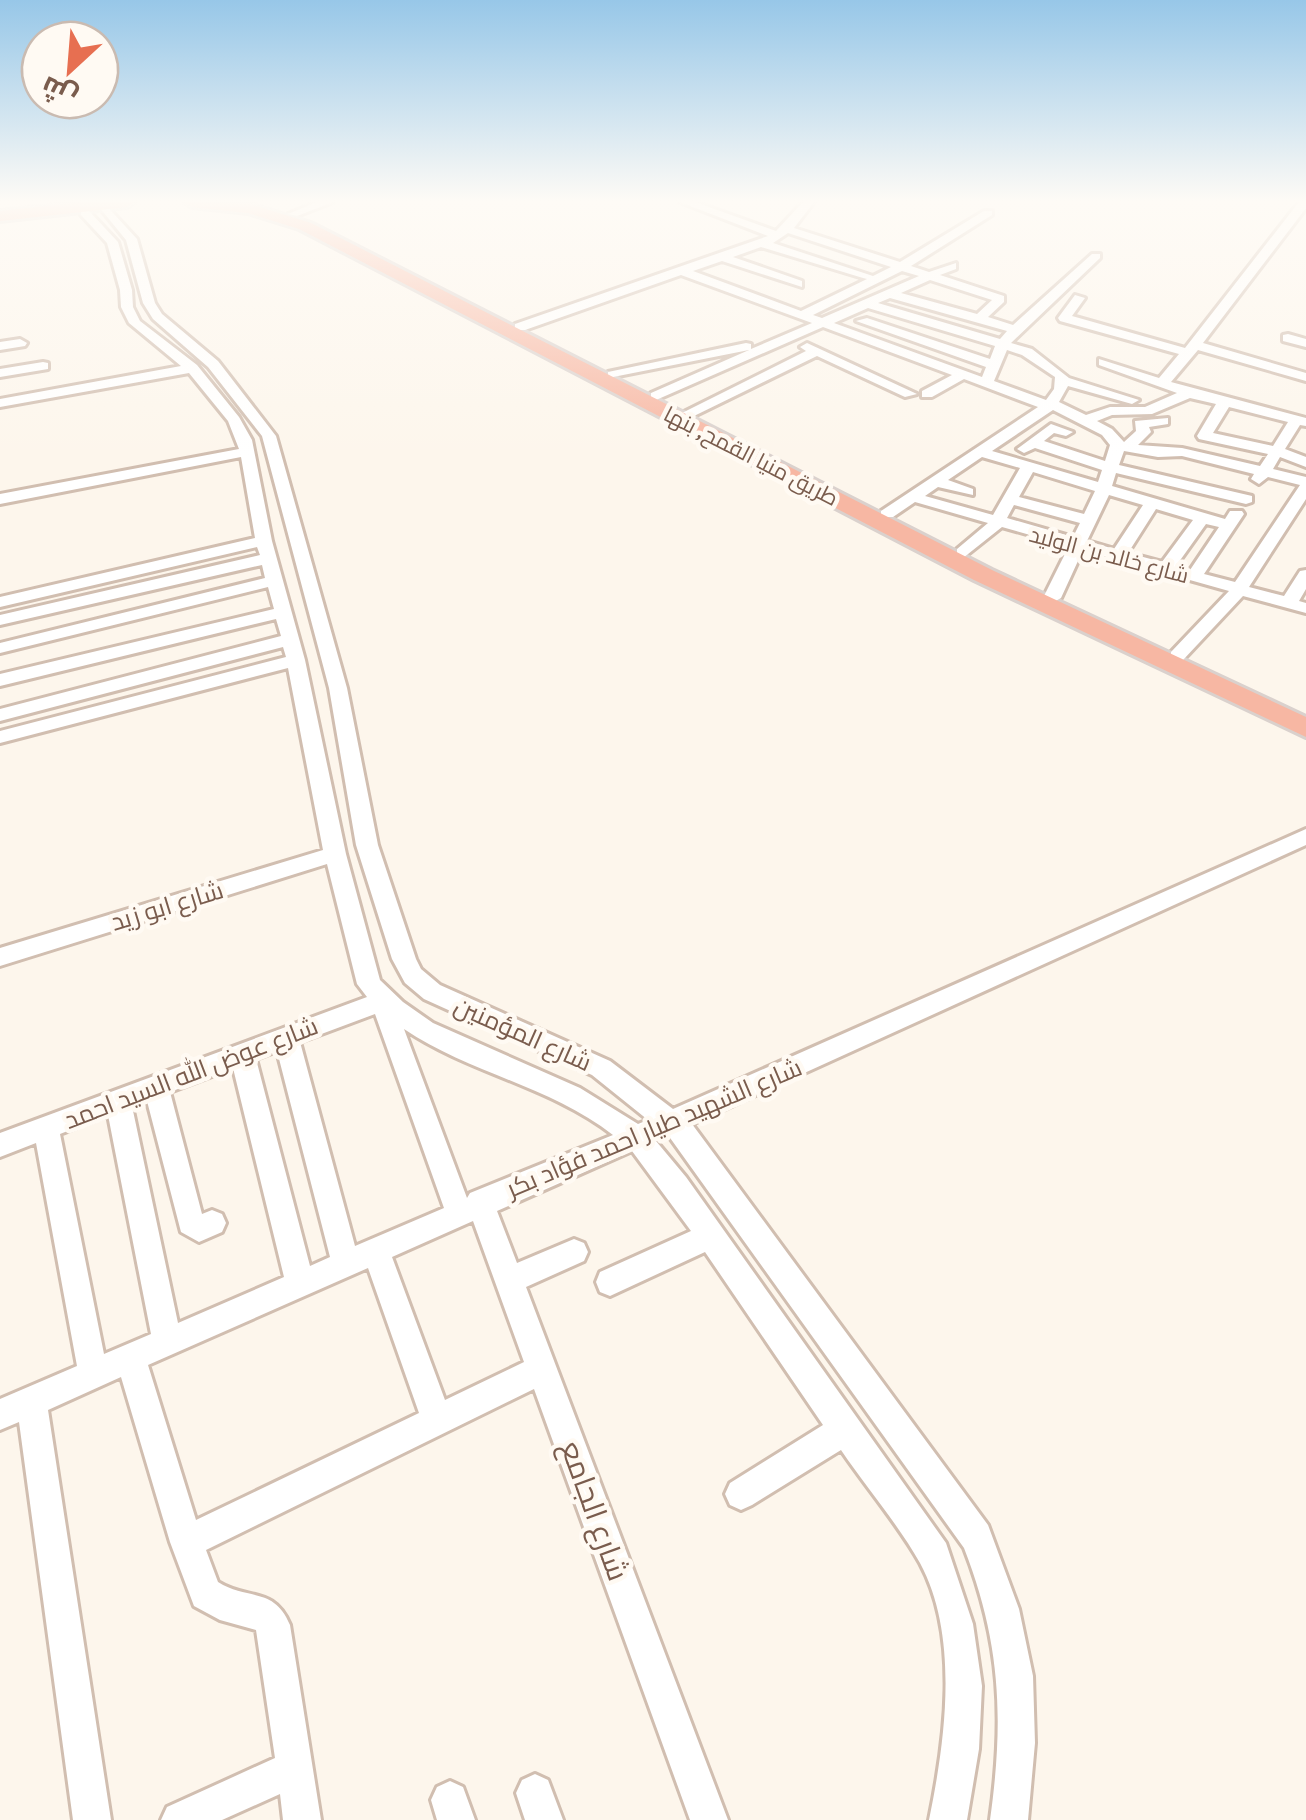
<svg xmlns="http://www.w3.org/2000/svg" width="1306" height="1820" font-family="Signika,Cairo,sans-serif">
  <style>
    .lines { fill: none; stroke-linecap: round; stroke-linejoin: round }
    .minor-casing { stroke: #d1beb0; stroke-width: 6 }
    .highway-casing { stroke: #dad1cd; stroke-width: 6 }
    .minor { fill: #fff; fill-rule: evenodd }
    .highway { fill: #f7b7a3; fill-rule: evenodd }
    .labels { text-anchor: middle; dominant-baseline: central; stroke-width: 9; stroke-linejoin: round; paint-order: stroke }
    .far-street-label { font-size: 22px; fill: #7a5c4d; stroke: #fffaf3 }
    .street-label { font-size: 25px; fill: #7a5c4d; stroke: #fffaf3 }
    .near-street-label { font-size: 30px; fill: #7a5c4d; stroke: #fffaf3 }
  </style>
  <rect width="100%" height="100%" fill="#fdf6ec"/>
  <g class="lines">
    <defs>
      <path id="minor" d="M95,202h8l34,37 18,64 7,11 56,47 58,75 71,252 31,157 38,114 5,10 19,16 170,76 63,48 633,-280v16l-614,279 296,401 31,84 14,67 2,67 -7,77h-38c14,-100 11,-177 -26,-272l-296,-413 -12,6 30,36 260,366 27,81 9,62 -3,63 -12,71h-38c16,-78 31,-183 -9,-257 -22,-39 -54,-76 -79,-113l-89,55 -11,5 -11,-5 -5,-11 5,-11 93,-58 -118,-173 -95,44 -10,-4 -4,-10 4,-10 91,-41 -59,-80 -135,60 20,52 57,-24 10,4 4,9 -4,9 -58,26 202,533h-38l-156,-431 -328,161 12,32c30,19 56,4 72,43l31,195h-38l-3,-26 -58,26h-61l6,-13 108,-49 -19,-128 -36,-10 -26,-14 -24,-64 -49,-165 -73,33 63,410h-38l-54,-398 -19,8v-31l77,-33 -41,-223 -36,14v-24l367,-136 -10,-13 -30,-120 -327,102v-18l323,-98 -35,-182 -288,75v-12l286,-74 -3,-10 -283,74v-12l281,-73 -5,-17 -276,67v-12l274,-65 -6,-22 -268,66v-10l265,-65 -3,-13 -262,60v-10l260,-60 -3,-8 -257,60v-10l255,-59 -14,-81 -241,47v-10l239,-45 -11,-28 -39,-48 -189,34v-8l181,-33 -52,-43 -8,-16 -1,-17 -13,-47 -26,-28v-4h8l29,31 14,48 1,17 7,14 57,44 42,52 13,23 20,101 33,119 41,194 34,126 23,22 30,21 147,65 58,36 10,-4 -56,-45 -168,-76 -19,-16 -13,-24 -36,-114 -27,-157 -67,-252 -54,-69 -55,-48 -10,-16 -17,-63zM375,1014l69,194 -89,38 -55,-204zM404,1029c65,44 146,57 209,106l-143,58 -3,5zM277,1051l53,206 -20,9 -54,-207zM233,1068l51,209 -106,46 -46,-217 15,-5 34,131 18,10 23,-10 4,-9 -4,-9 -10,-4 -10,4 -32,-122zM108,1115l43,219 -47,20 -44,-220zM473,1221l51,141 -79,38 -53,-143zM368,1268l51,145 -223,107 -48,-155z
        M317,202h16l-36,14 -9,-2z
        M680,202h15l81,29 27,-29h11l-20,26 106,34 84,-51h8v4l-81,51 18,6 27,-9v6l-16,6 64,21v6l-16,15 25,8 79,-71h8v4l-89,85 21,6 37,29 70,22 -7,4 -64,-18 -9,16 27,13 24,-8h35l32,-14 -78,-28v-6l60,19 20,-24 -119,-33 -2,-3 17,-23 10,3 -13,18 113,32 114,-146h7v6l-103,135 103,30v8l-108,-31 -27,32 135,36v8l-6,-1 -15,24 21,8v10l-26,-10 -7,12 33,8v22l-57,88 35,9 16,-25 6,-1v19l-7,12 7,2v10l-63,-17 -60,64h-12v-8l58,-61 -146,-41 -22,48 -9,5 -9,-5 26,-52 -67,-19 -39,31 -6,-1v-8l31,-26 -73,-21 -22,15h-12v-6l157,-104 -74,-28 -32,18h-10v-6l30,-16 -129,-48 -167,73 -5,-1v-6l98,-43 -141,28v-6l138,-29 5,1v5l61,-26 -131,-48 -156,55h-10v-6l253,-88zM788,233l103,34 -18,9 -100,-33zM761,247l102,31 4,1 -66,32 -108,-40 29,-10 80,26v-6l-69,-24zM902,271l17,5 -97,42 -9,-3zM930,280l62,20 -15,14 -76,-21zM890,298l117,33 -7,8 -122,-36zM868,308l127,38 -5,13 -123,-41 -11,3 130,46 -4,10 -148,-54zM1007,350l15,5 33,22 -1,12 -8,11 -52,-19zM1190,398l26,6 -19,32 2,3 69,15 -8,12 -78,-18 -44,-3 13,-13 -2,-5 19,-3v-6l-33,3 1,10 -12,11 -12,-13 -15,-8 15,-6 40,-1zM1229,407l59,15 -15,24 -60,-13zM1053,410l49,25 8,10 -5,16 -61,-20 10,-8 12,3 7,-4 -22,-8 -34,25 7,4 11,-5 67,22 -4,12 -106,-31zM1124,451l34,6 24,-1 72,18 -3,5 8,5 9,-7 32,8 -65,97 -31,-8 40,-60 -2,-3h-12l-5,8 -113,-33 4,-13 130,31 6,-2v-6l-133,-31zM982,457l38,11 -27,47 -68,-19 13,-9 35,8v-6l-25,-9zM1033,472l62,19 -11,23 -65,-17zM1109,495l34,10 -29,44 -27,-8zM1014,505l66,18 -7,14 -66,-19zM1156,509l37,11 -31,42 -34,-9zM1206,524l13,3 -29,43 -14,-4z
        M1288,334l18,5v8l-23,-6v-6z
        M20,339l7,4 -2,3 -25,4v-8z
        M807,343l110,51 -12,3 -88,-41 -123,60 -12,-3 124,-62 -6,-4z
        M43,362l5,1v6l-48,8v-8z
        M535,1774l13,6 15,40h-38l-9,-27 6,-13z
        M450,1781l13,6 12,33h-38l-6,-20 6,-13z"/>
      <path id="highway" d="M84,202h51l-8,5 -127,14v-10z
        M184,202l66,2 61,19 681,347 314,147v20l-332,-157 -675,-351 -51,-16 -56,-6z"/>
    </defs>
    <!-- minor casing -->
    <use href="#minor" class="minor-casing"/>
    <!-- highway casing -->
    <use href="#highway" class="highway-casing"/>
    <!-- minor -->
    <use href="#minor" class="minor"/>
    <!-- highway -->
    <use href="#highway" class="highway"/>
  </g>
  <!-- sky -->
  <linearGradient id="sky" x2="0" y2="1"><stop stop-color="#97c7e8"/><stop offset="0.44" stop-color="#fefbf6"/><stop offset="1" stop-color="#fefbf6" stop-opacity="0"/></linearGradient>
  <rect width="1306" height="457" fill="url(#sky)"/>
  <g class="labels">
    <!-- far-street labels -->
    <g class="far-street-label">
      <text transform="translate(751 456) rotate(27)">طريق منيا القمح, بنها</text>
      <text transform="translate(1109 555) rotate(15)">شارع خالد بن الوليد</text>
    </g>
    <!-- street labels -->
    <g class="street-label">
      <text transform="translate(167 906) rotate(-17)">شارع ابو زيد</text>
      <text transform="translate(523 1034) rotate(24)">شارع المؤمنين</text>
      <text transform="translate(191 1073) rotate(-21)">شارع عوض الله السيد احمد</text>
      <text transform="translate(654 1128) rotate(-23)">شارع الشهيد طيار احمد فؤاد بكر</text>
    </g>
    <!-- near-street labels -->
    <g class="near-street-label">
      <text transform="translate(594 1511) rotate(70)">شارع الجامع</text>
    </g>
  </g>
  <!-- north arrow -->
  <g transform="translate(70 70) rotate(206)"><circle r="48" fill="#fffaf3" stroke="#cabbb1" stroke-width="2.5"/>
  <path d="M0-8L18 38L0 25L-18 38Z" fill="#e76f51"/>
  <text y="-15" font-size="28" font-weight="bold" text-anchor="middle" fill="#7a5c4d">ش</text>
  </g>
</svg>
